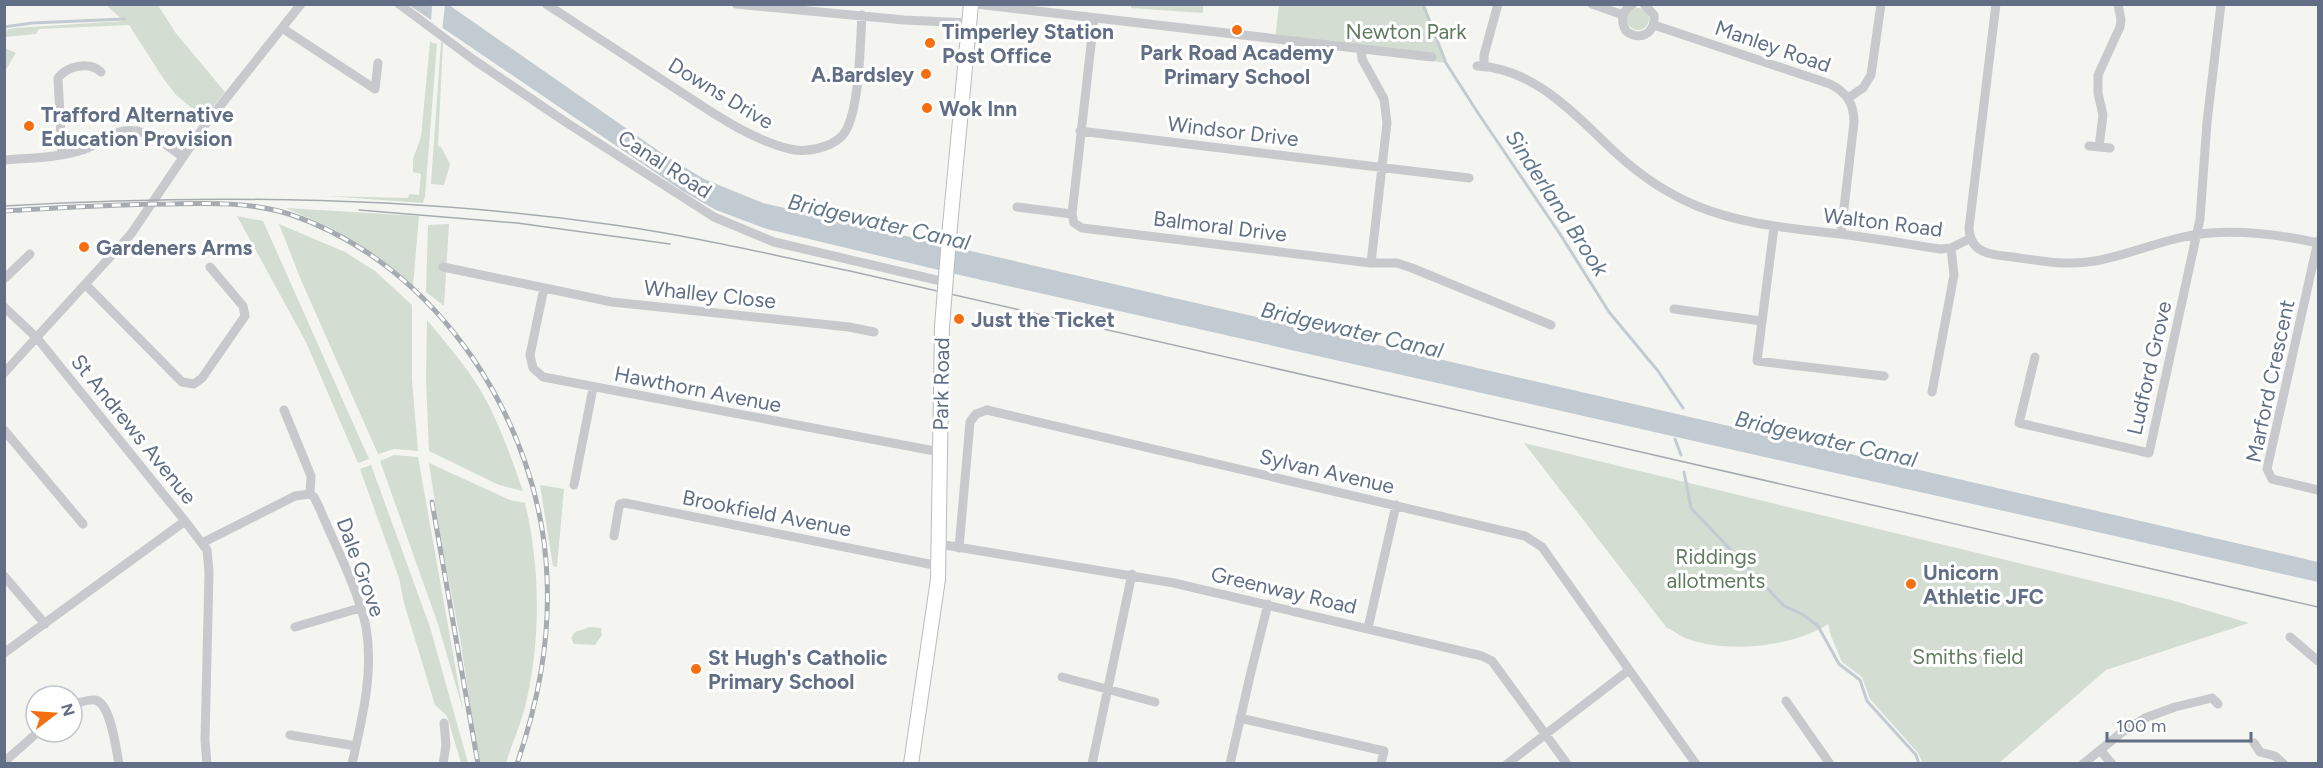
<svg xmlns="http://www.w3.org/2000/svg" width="2323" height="768" font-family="Figtree,sans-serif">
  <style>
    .green { fill: #d3ddd1 }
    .water { fill: #c3cbd2 }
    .pier { fill: #f4f5f0 }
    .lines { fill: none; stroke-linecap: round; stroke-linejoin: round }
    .stream { stroke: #c3cbd2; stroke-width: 3 }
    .secondary-casing { stroke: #b8bcc2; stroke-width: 16 }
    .minor { stroke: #c7c9cd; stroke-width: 9 }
    .secondary { stroke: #fff; stroke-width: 14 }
    .tram { stroke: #a6aab1; stroke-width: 1.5 }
    .rail-casing { stroke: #a6aab1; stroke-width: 5 }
    .rail { stroke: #fff; stroke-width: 3; stroke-dasharray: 9; stroke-linecap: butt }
    .secondary-bridge-casing { stroke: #b8bcc2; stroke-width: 16; stroke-linecap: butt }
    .secondary-bridge { stroke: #fff; stroke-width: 14 }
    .poi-dot { fill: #f56e10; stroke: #fff; stroke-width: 2 }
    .labels { text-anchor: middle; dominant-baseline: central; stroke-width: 6; stroke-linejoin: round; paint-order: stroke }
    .poi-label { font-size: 21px; font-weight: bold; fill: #616e85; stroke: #fff; text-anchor: start }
    .park-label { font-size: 21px; fill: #617b60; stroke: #fff }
    .street-label { font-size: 21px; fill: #616e85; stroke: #fff }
    .water-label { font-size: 22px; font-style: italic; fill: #61778a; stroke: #fff }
  </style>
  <rect width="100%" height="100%" fill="#f4f5f0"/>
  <!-- green -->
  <path class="green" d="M106,5h52l17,27 50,60 -21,26 -28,-23 -13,-17 -34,-53 -90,4 -3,5 -31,3v-7l10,-2 109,-7z
    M1131,5h72v8l-72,-5z
    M1279,5h144l23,58 -171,-24z
    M1627 19a11 11 0 1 1 22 0a11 11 0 1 1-22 0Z
    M430,42l7,2 -12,152 -2,7 -96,-7 81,2 1,-4 10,1 2,-21 -8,-2v-13l8,-22z
    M441,42h2l-5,104 3,1 9,17 -6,21 -13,-1z
    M5,48l11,5 -11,18z
    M286,208l133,8 -6,70 -37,-30 -41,-26z
    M237,216l26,5 106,238 -11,4 -52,-121z
    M279,224l66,28 30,19 37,34v75l6,71 -24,-2 -16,5 -77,-174z
    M449,224l-5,82 -18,-14 2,-67z
    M427,320c19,23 39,46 54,71 18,31 30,66 42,100l-24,-6 -70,-34 -3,-71z
    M1524,443l647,157 78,23 -143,47 -107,93h-76l-5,-10 -48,-54 -8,-22 -20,-15 -11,-26 -3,-12c-34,23 -103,30 -143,14 -6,-3 -13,-8 -19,-11z
    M394,455l24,2 45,253 -25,-86 -58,-163z
    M429,463l81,37 15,3c16,66 16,142 -1,208 -5,17 -13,35 -18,52h-27l-19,-125 -20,-103z
    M371,465l59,162 38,136h-7l-14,-47 -12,-11 -31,-102 -5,-25 -39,-109z
    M540,485l24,4 -7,78 -4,-1z
    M590,627l11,1 1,7 -7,10 -21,-1 -3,-6 4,-6z"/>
  <!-- water -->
  <path class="water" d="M409,5h40l217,151 38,23 59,24 1555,359v20l-1354,-306 -197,-47 -51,-19 -32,-18z"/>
  <!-- pier -->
  <path class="pier" d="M432,5h13l-3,26 -11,-8z"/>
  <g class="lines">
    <!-- stream -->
    <path class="stream" d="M1423,4l23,59 32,50 82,121 49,78 49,59 25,37
      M4,27l28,-4 92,-4
      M1675,439l6,16
      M1684,472l7,36 93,98 18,8 16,12 21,38 21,16 7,21 49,54 3,9"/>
    <defs>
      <path id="secondary" d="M950,226l21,-222
        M911,764l27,-185 4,-252"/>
    </defs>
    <!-- secondary casing -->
    <use href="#secondary" class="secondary-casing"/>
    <!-- minor -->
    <path class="minor" d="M399,4l75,56 90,61 150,96 60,25 171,40
      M546,4c43,28 85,55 127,83 36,23 75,52 117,62 16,4 40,-1 52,-13 18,-19 18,-93 20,-121
      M736,4l168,16 65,3
      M976,4l456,53
      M1592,4l31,11
      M1633,4c-11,6 -13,16 -7,27 14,11 30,2 28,-16l-10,-11
      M1996,4l-27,224c1,26 23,27 44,29 27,4 54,9 82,4 39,-7 74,-25 115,-28 37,-3 72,2 108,10
      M1094,18l-22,196 2,9 8,5 289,35h26l15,5 139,57
      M1654,25l176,59c16,8 24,19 24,38l-13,112
      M282,28l93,61 3,-26
      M1361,49l1,10 22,40 3,24 -16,140
      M1477,66c59,2 100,51 140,88 23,21 51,40 80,52 46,19 94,22 143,28 33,4 67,10 100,15l11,-1 20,-10
      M1484,66v-11l14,-51
      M1848,98l15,-10 8,-13 10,-71
      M1080,131l389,47
      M2089,146l21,2
      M2099,147l4,-32 -5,-22v-18l22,-48 1,-7 -3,-16
      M62,154l-4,-76c9,-12 31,-17 43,-6
      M4,160c24,-2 52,-2 75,-9 12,-3 22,-10 33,-16 27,-14 50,7 71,22
      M1017,207l55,7
      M1774,227l-17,134 127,15
      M2318,241l-51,228 5,10 46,11
      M443,267l169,35 237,25 25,5
      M4,279l26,-25
      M86,285l96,97 12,2 8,-6 43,-62 -2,-10 -33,-39
      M544,288l-14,67 3,13 10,9 397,75
      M4,307l33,31 148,183 22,29 2,22 -4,168 2,24
      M1674,309l88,12
      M2035,357l-16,66 130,30 51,-234 7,-97 14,-118
      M4,373l127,-139 74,-109 96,-121
      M1932,392l22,-117 -3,-27
      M284,410l27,66 -1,18
      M4,430l79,94
      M574,485l19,-97
      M310,494l4,3 5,10c15,36 39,82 47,120 8,46 -4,92 -14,137
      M614,536l5,-29 1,-3 5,-1 314,63
      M202,543l93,-47 15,-2
      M939,544l235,39 308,73 10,5 75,103
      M959,548l11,-126 6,-8 11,-4 538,126 17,11 154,217
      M4,576l41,48
      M295,627l65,-19
      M1368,628l28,-123
      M2290,637l28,24
      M4,653l181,-132
      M1062,677l93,25
      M1786,701l44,63
      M72,705c7,-2 16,-6 23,-5 16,3 21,49 24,64
      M1240,718l144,33 -3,13
      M290,735l66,11
      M2254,743l6,9 15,4 9,8
      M2101,751l11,13
      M4,762l34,-30
      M443,764l3,-19 -2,-22
      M1092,764l40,-190
      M1230,764l20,-88 18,-72
      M1507,764l122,-94
      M2083,764l38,-31 24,-15 30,-11 37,-9 6,6"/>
    <!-- secondary -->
    <use href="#secondary" class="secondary"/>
    <!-- tram -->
    <path class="tram" d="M4,206c204,-12 408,-10 610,19 79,11 158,30 236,46l1468,336
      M359,210l158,13 153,21"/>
    <defs>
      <path id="rail" d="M4,211c56,-3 111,-7 167,-7 39,-1 80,-2 118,10 149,50 252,209 258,363 3,65 -9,125 -30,187
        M432,502l46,262"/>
    </defs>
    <!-- rail casing -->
    <use href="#rail" class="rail-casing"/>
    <!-- rail -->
    <use href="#rail" class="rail"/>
    <defs>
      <path id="secondary-bridge" d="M942,327l8,-101"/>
    </defs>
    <!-- secondary-bridge casing -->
    <use href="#secondary-bridge" class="secondary-bridge-casing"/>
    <!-- secondary-bridge -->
    <use href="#secondary-bridge" class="secondary-bridge"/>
  </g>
  <!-- markers -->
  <g class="poi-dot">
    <circle cx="1237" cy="30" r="6"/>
    <circle cx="930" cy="43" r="6"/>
    <circle cx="926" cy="74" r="6"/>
    <circle cx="927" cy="108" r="6"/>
    <circle cx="29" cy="126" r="6"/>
    <circle cx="84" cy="247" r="6"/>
    <circle cx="959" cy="319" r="6"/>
    <circle cx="1911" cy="584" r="6"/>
    <circle cx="696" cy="669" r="6"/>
  </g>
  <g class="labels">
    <!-- poi labels -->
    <g class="poi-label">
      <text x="942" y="31">Timperley Station<tspan x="942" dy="24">Post Office</tspan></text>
      <text x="1237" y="52" text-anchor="middle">Park Road Academy<tspan x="1237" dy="24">Primary School</tspan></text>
      <text x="914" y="74" text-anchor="end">A.Bardsley</text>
      <text x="939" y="108">Wok Inn</text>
      <text x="41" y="114">Trafford Alternative<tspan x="41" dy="24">Education Provision</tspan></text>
      <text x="96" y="247">Gardeners Arms</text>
      <text x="971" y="319">Just the Ticket</text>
      <text x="1923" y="572">Unicorn<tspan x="1923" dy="24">Athletic JFC</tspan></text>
      <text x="708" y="657">St Hugh's Catholic<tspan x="708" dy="24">Primary School</tspan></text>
    </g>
    <!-- park labels -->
    <g class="park-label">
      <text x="1406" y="31">Newton Park</text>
      <text x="1716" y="556">Riddings<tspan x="1716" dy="24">allotments</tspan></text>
      <text x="1968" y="656">Smiths field</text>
    </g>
    <!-- street labels -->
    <g class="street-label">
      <text transform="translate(1773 46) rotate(19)">Manley Road</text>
      <text transform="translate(721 93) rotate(31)">Downs Drive</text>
      <text transform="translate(1233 131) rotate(7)">Windsor Drive</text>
      <text transform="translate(665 164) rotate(33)">Canal Road</text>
      <text transform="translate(1883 222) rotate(7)">Walton Road</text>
      <text transform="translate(1220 226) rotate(7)">Balmoral Drive</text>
      <text transform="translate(710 294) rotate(6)">Whalley Close</text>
      <text transform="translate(2149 368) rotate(-77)">Ludford Grove</text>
      <text transform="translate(2270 381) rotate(-78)">Marford Crescent</text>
      <text transform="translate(941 384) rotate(-89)">Park Road</text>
      <text transform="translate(698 389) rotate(11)">Hawthorn Avenue</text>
      <text transform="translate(134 429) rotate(51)">St Andrews Avenue</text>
      <text transform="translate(1327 471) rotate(13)">Sylvan Avenue</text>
      <text transform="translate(767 513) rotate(11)">Brookfield Avenue</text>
      <text transform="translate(361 567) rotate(70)">Dale Grove</text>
      <text transform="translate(1284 590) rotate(13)">Greenway Road</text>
    </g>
    <!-- water labels -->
    <g class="water-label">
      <text transform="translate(1557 203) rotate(57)">Sinderland Brook</text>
      <text transform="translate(879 222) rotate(13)">Bridgewater Canal</text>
      <text transform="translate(1352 330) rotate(13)">Bridgewater Canal</text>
      <text transform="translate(1826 439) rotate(13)">Bridgewater Canal</text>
    </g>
  </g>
  <!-- border -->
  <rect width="2323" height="768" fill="none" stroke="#616e85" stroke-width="12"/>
  <!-- north arrow -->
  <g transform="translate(54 714) rotate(73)"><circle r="28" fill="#ffffff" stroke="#c0c5ce" stroke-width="1.5"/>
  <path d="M0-4.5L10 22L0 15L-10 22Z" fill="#f56e10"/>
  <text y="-9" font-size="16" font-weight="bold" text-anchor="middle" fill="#616e85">N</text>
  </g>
  <!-- scale -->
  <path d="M2107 732v9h144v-9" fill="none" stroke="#616e85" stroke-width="3"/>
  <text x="2116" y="732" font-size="18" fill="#616e85" stroke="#ffffff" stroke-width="4.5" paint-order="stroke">100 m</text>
</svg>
